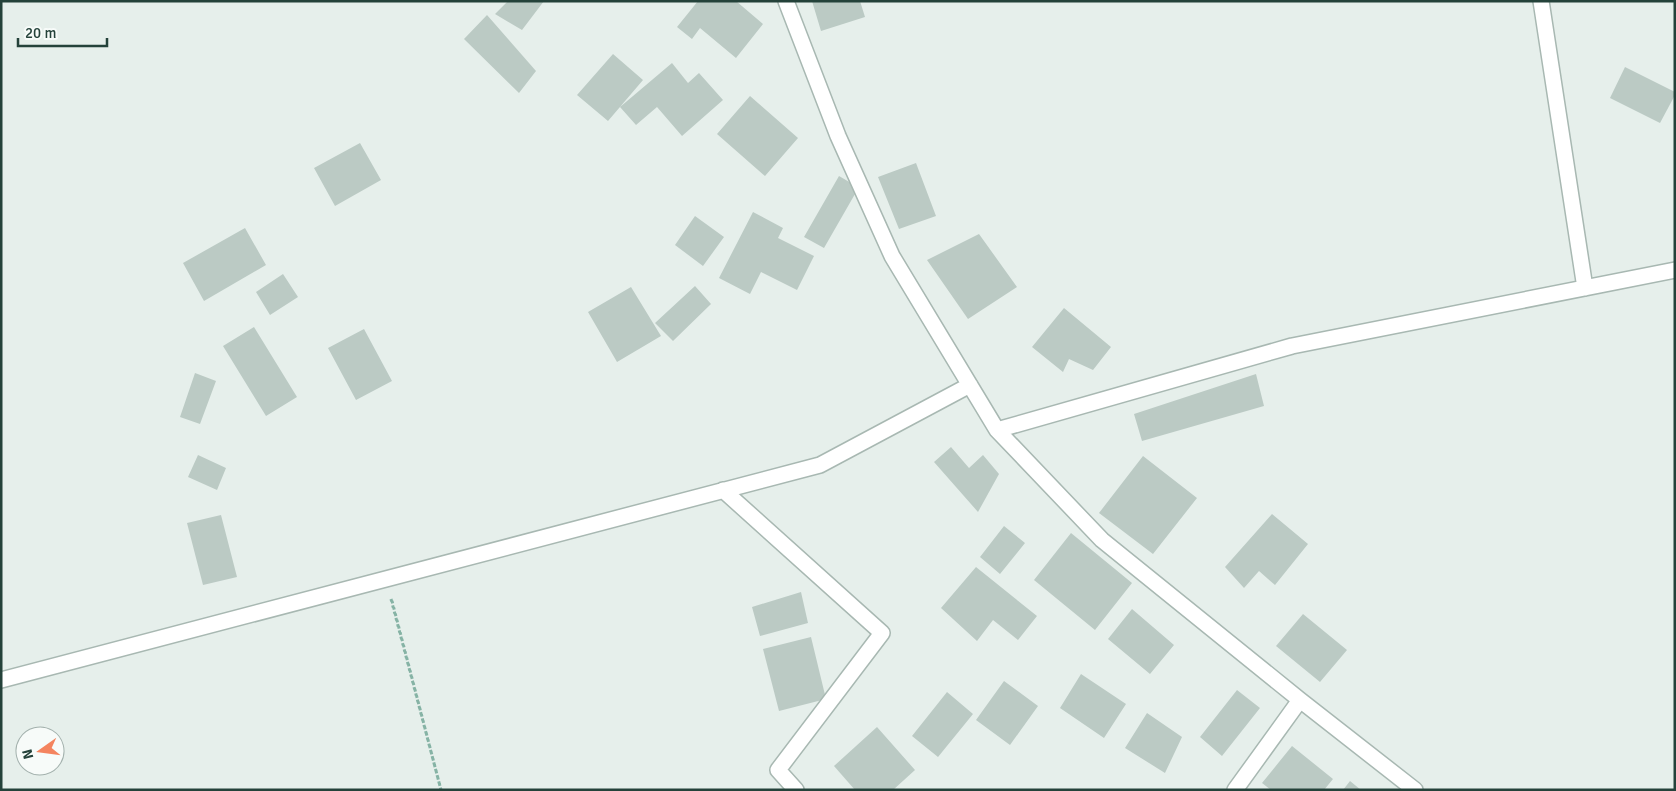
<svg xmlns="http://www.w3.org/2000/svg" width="1676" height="791" font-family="Signika,sans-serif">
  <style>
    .building { fill: #bbcac4 }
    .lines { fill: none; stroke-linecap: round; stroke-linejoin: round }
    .street-casing { stroke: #a8b8b2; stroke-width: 18 }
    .path { stroke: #86b3a5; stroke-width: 3; stroke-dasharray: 2.5 4; stroke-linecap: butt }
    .street { stroke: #fff; stroke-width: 15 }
  </style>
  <rect width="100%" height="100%" fill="#e6efeb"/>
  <!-- building -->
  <path class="building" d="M508,1h36l-22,29 -27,-16z
    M698,1h38l27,23 -27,34 -36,-30 -8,11 -15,-12z
    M812,1h48l5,16 -44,14z
    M487,15l49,56 -17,22 -55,-54z
    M613,54l30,26 -35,41 -31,-26z
    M672,63l16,20 11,-10 24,27 -41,36 -25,-29 -21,18 -16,-18z
    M1625,67l50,25v3l-15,28 -50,-25z
    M750,96l48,42 -33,38 -48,-42z
    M360,143l21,37 -46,26 -21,-38z
    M916,163l20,53 -37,13 -21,-52z
    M839,176l12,7 4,11 -31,54 -20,-11z
    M753,212l30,16 -5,10 36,18 -17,34 -36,-18 -11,22 -31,-16z
    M695,216l29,21 -21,29 -28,-21z
    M245,228l21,37 -62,36 -21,-38z
    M979,234l38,53 -49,32 -41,-59z
    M283,274l15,23 -28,18 -14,-23z
    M695,286l16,18 -38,37 -18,-18z
    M631,287l30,49 -44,26 -29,-50z
    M1064,308l47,39 -18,23 -24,-11 -6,13 -31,-25z
    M254,327l43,70 -31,19 -43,-70z
    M364,329l28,52 -36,19 -28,-52z
    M195,373l21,8 -16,43 -20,-7z
    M1256,374l8,32 -122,35 -8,-27z
    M951,447l18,21 14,-13 16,19 -21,38 -44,-50z
    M198,455l28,13 -9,22 -29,-13z
    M1143,456l54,42 -44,56 -54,-41z
    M1272,514l36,30 -33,41 -16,-14 -15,17 -19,-21z
    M221,515l16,62 -34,8 -16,-62z
    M1004,526l21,17 -25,31 -20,-17z
    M1071,533l61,50 -37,47 -61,-50z
    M976,567l61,49 -19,24 -25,-20 -16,21 -36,-33z
    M801,592l7,31 -48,13 -8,-29z
    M1132,609l42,36 -24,29 -42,-35z
    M1303,614l44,36 -27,32 -44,-36z
    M811,637l15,62 -47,12 -16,-62z
    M1081,674l45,30 -22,34 -44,-30z
    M1004,681l34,25 -28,39 -34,-25z
    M1237,690l23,18 -38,48 -22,-19z
    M947,692l26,22 -35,43 -26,-21z
    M1147,713l35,24 -17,36 -40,-25z
    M877,727l38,43 -22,20h-38l-21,-24z
    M1292,746l41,33 -9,11h-53l-9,-7z
    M1350,781l11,9h-18z"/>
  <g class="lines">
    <defs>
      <path id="street" d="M786,1l52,135 54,120 105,174 105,110 198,160 115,90
        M1541,1l44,287
        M997,430l295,-84 383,-76
        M723,490l159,143 -104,137 18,20
        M1,680l819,-215 150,-80
        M1235,790l65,-90"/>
    </defs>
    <!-- street casing -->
    <use href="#street" class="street-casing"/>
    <!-- path -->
    <path class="path" d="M391,599l50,191
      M392,601l49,189"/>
    <!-- street -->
    <use href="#street" class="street"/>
  </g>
  <!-- border -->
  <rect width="1676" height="791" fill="none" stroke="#24423a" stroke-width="5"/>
  <!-- north arrow -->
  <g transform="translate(40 751) rotate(256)"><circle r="24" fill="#f7fbf9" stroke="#a3b1ad"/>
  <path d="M0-4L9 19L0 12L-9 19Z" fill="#f4845f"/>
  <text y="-8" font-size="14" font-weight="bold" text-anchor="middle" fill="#24423a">N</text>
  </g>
  <!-- scale -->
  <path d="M18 38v8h89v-8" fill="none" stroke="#24423a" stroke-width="2.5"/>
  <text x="25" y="38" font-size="15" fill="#24423a" stroke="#f7fbf9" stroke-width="4" paint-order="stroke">20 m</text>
</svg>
